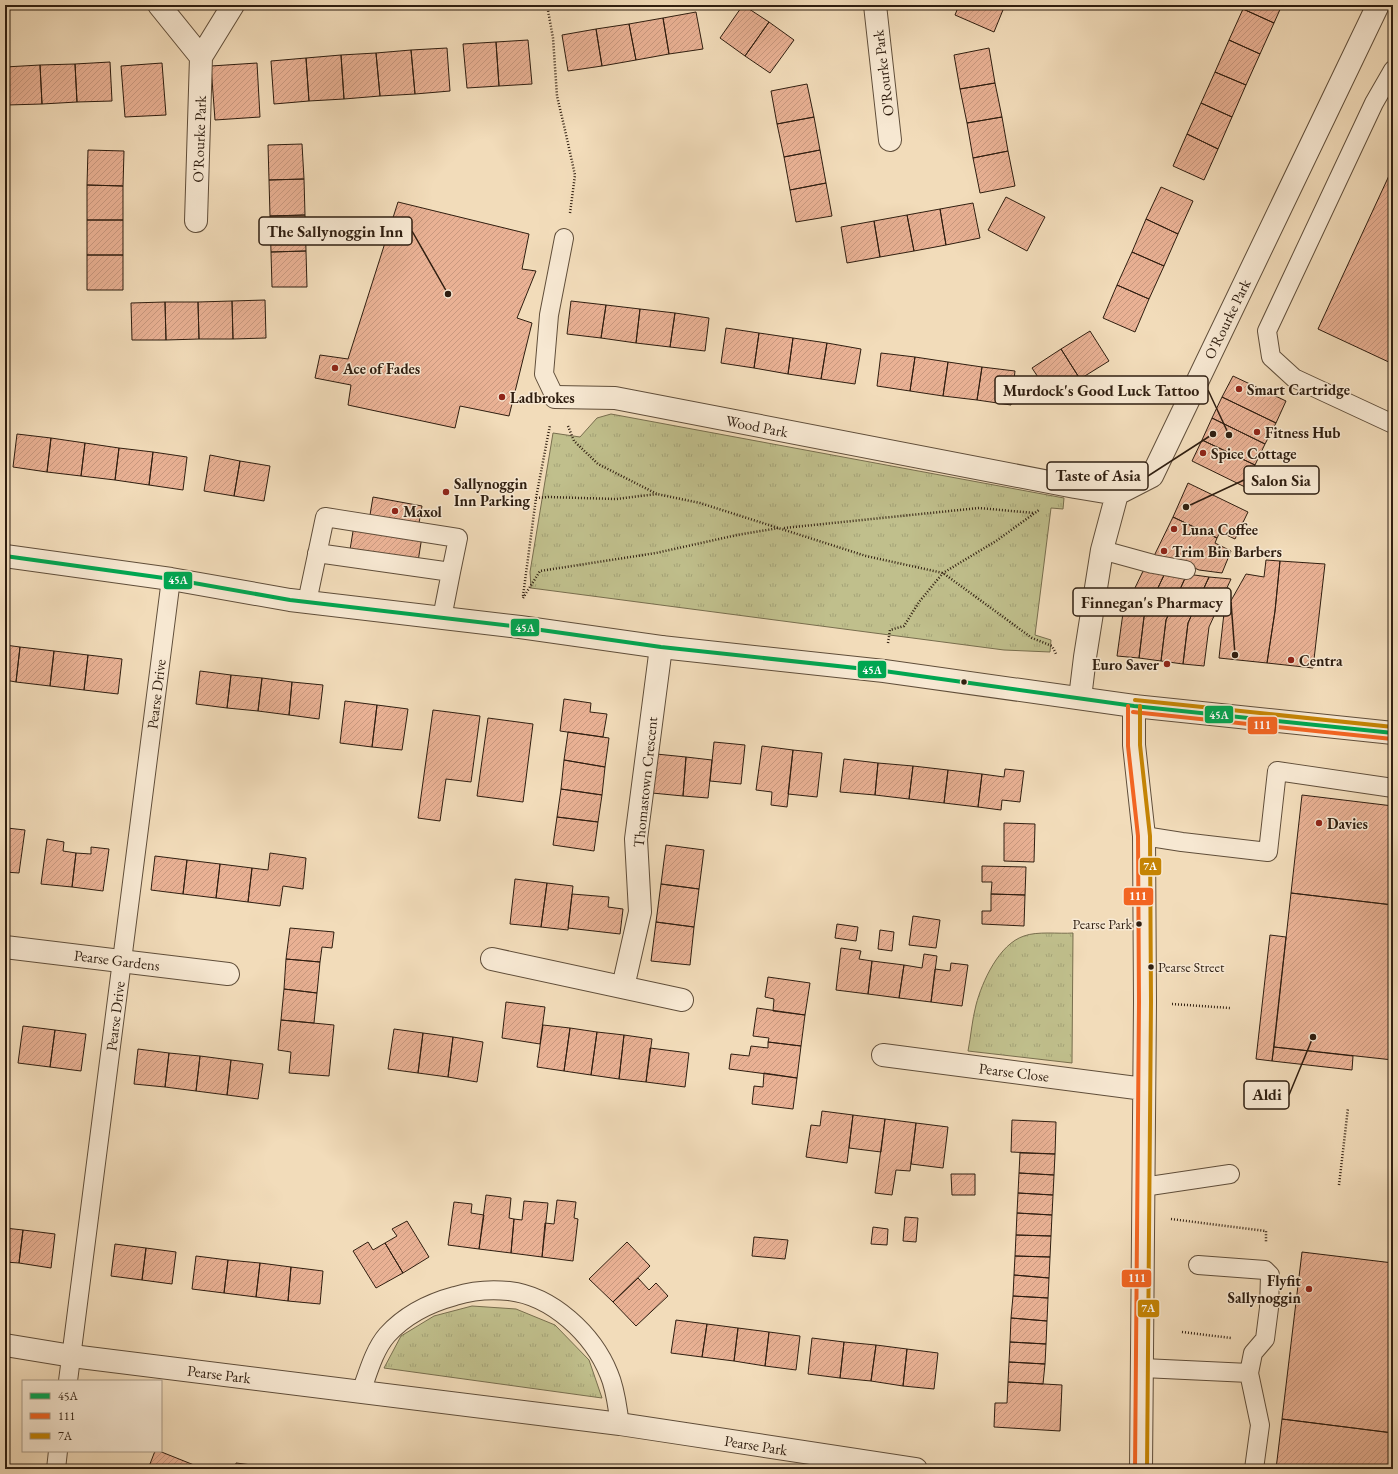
<svg xmlns="http://www.w3.org/2000/svg" width="1398" height="1474" font-family="'EB Garamond',serif">
  <style>
    .grass { fill: url(#grass-tufts); stroke: #786e4e }
    .building { fill: url(#building-hatch); stroke: #2f1e10 }
    .lines { fill: none; stroke-linecap: round; stroke-linejoin: round }
    .service-casing { stroke: #604e3a; stroke-width: 20 }
    .minor-casing { stroke: #604e3a; stroke-width: 24 }
    .tertiary-casing { stroke: #604e3a; stroke-width: 24 }
    .path { stroke: #2f1e10; stroke-width: 2.5; stroke-dasharray: 1 2; stroke-linecap: butt }
    .service { stroke: #f7e8d2; stroke-width: 18 }
    .minor { stroke: #f7e8d2; stroke-width: 22 }
    .tertiary { stroke: #f7e8d2; stroke-width: 22 }
    .bus-1-casing { stroke: #f7e8d2; stroke-width: 7 }
    .bus-2-casing { stroke: #f7e8d2; stroke-width: 7 }
    .bus-3-casing { stroke: #f7e8d2; stroke-width: 7 }
    .bus-1 { stroke: #00a651; stroke-width: 4 }
    .bus-2 { stroke: #f26522; stroke-width: 4 }
    .bus-3 { stroke: #c58404; stroke-width: 4 }
    .poi-dot { fill: #8f2418; stroke: #f7e8d2; stroke-width: 1.5 }
    .bus-dot { fill: #2f1e10; stroke: #f7e8d2; stroke-width: 1.5 }
    .labels { text-anchor: middle; dominant-baseline: central; stroke-width: 3; stroke-linejoin: round; paint-order: stroke }
    .bus-label { font-size: 14px; fill: #2f1e10; stroke: #f7e8d2; text-anchor: end }
    .street-label { font-size: 15px; fill: #2f1e10; stroke: #f7e8d2 }
    .poi-label { font-size: 15px; font-weight: bold; fill: #2f1e10; stroke: #f7e8d2; text-anchor: start }
    .leader { fill: none; stroke: #2f1e10; stroke-width: 1.5 }
    .callout-dot { fill: #2f1e10; stroke: #f7e8d2; stroke-width: 1.5 }
    .callout { fill: #f7e8d2; stroke: #2f1e10; stroke-width: 1.5 }
    .callout-label { font-size: 16px; text-anchor: middle; font-weight: bold; fill: #2f1e10 }
    .line-badge { stroke: #f7e8d2; stroke-width: 1.5 }
    .badge-label { font-size: 11px; text-anchor: middle; font-weight: bold; fill: #fff }
  </style>
  <defs>
    <pattern id="grass-tufts" width="24" height="20" patternUnits="userSpaceOnUse"><rect width="24" height="20" fill="#c0bf8c"/><path d="M3 7l-1-3M5 7V3M7 7l1-3M15 17l-1-3M17 17v-4M19 17l1-3" fill="none" stroke="#a5a478"/></pattern>
    <pattern id="building-hatch" width="6" height="6" patternUnits="userSpaceOnUse"><rect width="6" height="6" fill="#e9b194"/><path d="M-1 1l2-2M0 6l6-6M5 7l2-2" fill="none" stroke="#c8987f"/></pattern>
  </defs>
  <rect width="100%" height="100%" fill="#f2dcba"/>
  <filter id="stains"><feTurbulence type="fractalNoise" baseFrequency=".005" numOctaves="4"/><feColorMatrix values="0 0 0 0 .2 0 0 0 0 .09 0 0 0 0 .02 0 0 0 .5 -.17"/></filter>
  <radialGradient id="worn" r=".72"><stop offset=".6" stop-color="#630" stop-opacity="0"/><stop offset="1" stop-color="#630" stop-opacity=".3"/></radialGradient>
  <!-- grass -->
  <path class="grass" d="M611,414l453,84 -1,11 -12,-1 -16,127 16,5 -1,12 -46,-2 -473,-62 -1,-16 23,-139 27,4 17,-19z
    M1073,933l-1,130 -104,-12c3,-15 4,-31 8,-46 6,-23 23,-61 48,-69 13,-5 35,-2 49,-3z
    M472,1306l44,3 39,16 34,35 13,38 -218,-30 17,-32 33,-20z"/>
  <!-- building -->
  <path class="building" d="M743,5l26,17 -24,34 -25,-18z
    M959,5h46l-11,27 -39,-17z
    M1245,5h37l-8,18 -31,-14z
    M1243,9l31,14 -14,31 -31,-14z
    M696,12l7,37 -34,5 -6,-36z
    M663,18l6,36 -33,6 -7,-36z
    M769,22l25,18 -24,33 -25,-17z
    M629,24l7,36 -34,6 -6,-37z
    M596,29l6,37 -34,5 -6,-36z
    M528,40l4,44 -33,2 -3,-44z
    M1229,40l31,14 -14,31 -31,-13z
    M496,42l3,44 -32,2 -4,-44z
    M447,48l3,43 -35,3 -4,-44z
    M989,48l6,35 -35,6 -6,-34z
    M411,50l4,44 -35,2 -4,-43z
    M376,53l4,43 -36,3 -3,-44z
    M341,55l3,44 -35,2 -3,-43z
    M306,58l3,43 -35,3 -3,-43z
    M110,62l2,39 -35,1 -2,-38z
    M162,63l4,52 -41,2 -4,-51z
    M257,63l3,54 -45,3 -4,-54z
    M75,64l2,38 -35,2 -2,-39z
    M40,65l2,39 -35,1 -2,-38z
    M1215,72l31,13 -14,32 -31,-14z
    M995,83l7,34 -35,6 -7,-34z
    M807,84l7,33 -37,7 -6,-33z
    M1201,103l31,14 -14,32 -31,-15z
    M814,117l6,33 -36,7 -7,-33z
    M1002,117l6,34 -35,7 -6,-35z
    M1187,134l31,15 -14,31 -31,-14z
    M302,144l2,35 -35,1 -1,-35z
    M88,150l36,1 -1,35 -36,-1z
    M820,150l6,33 -36,7 -6,-33z
    M1008,151l7,35 -35,7 -7,-35z
    M1393,167v197l-75,-35z
    M304,179l1,36 -35,1 -1,-36z
    M826,183l6,33 -36,6 -6,-32z
    M87,185l36,1v34h-36z
    M1161,187l32,14 -15,33 -32,-15z
    M1006,197l39,20 -18,34 -39,-21z
    M398,202l131,32 -7,35 14,2 -19,47 15,5 -23,93 -49,-10 -5,22 -107,-23 3,-20 -36,-7 5,-23 28,4z
    M973,203l7,35 -34,7 -6,-36z
    M940,209l6,36 -32,6 -7,-36z
    M305,215l1,36 -35,1 -1,-36z
    M907,215l7,36 -34,6 -6,-36z
    M1146,219l32,15 -14,32 -32,-14z
    M87,220h36v35h-36z
    M874,221l6,36 -33,6 -6,-36z
    M306,251l1,36h-35l-1,-35z
    M1132,252l32,14 -15,33 -32,-14z
    M87,255h36v35h-36z
    M1117,285l32,14 -14,33 -32,-14z
    M265,300l1,38 -33,1 -1,-38z
    M232,301l1,38h-34l-1,-37z
    M571,301l35,4 -5,33 -34,-4z
    M165,302h33l1,37 -33,1z
    M165,302l1,38h-34l-1,-37z
    M606,305l34,4 -4,34 -35,-5z
    M640,309l35,4 -5,34 -34,-4z
    M675,313l34,5 -4,33 -35,-4z
    M726,328l33,5 -5,35 -33,-5z
    M1090,331l19,30 -29,18 -19,-30z
    M759,333l34,5 -5,36 -34,-6z
    M793,338l34,5 -6,36 -33,-5z
    M827,343l34,6 -6,35 -34,-5z
    M1061,349l19,30 -29,18 -19,-29z
    M881,353l34,4 -5,34 -33,-5z
    M915,357l33,5 -5,34 -33,-5z
    M948,362l34,5 -5,33 -34,-4z
    M982,367l33,4 -4,34 -34,-5z
    M1233,376l53,25 -10,22 -54,-26z
    M1222,397l54,26 -11,21 -53,-26z
    M1212,418l53,26 -10,21 -53,-25z
    M17,434l34,4 -4,34 -34,-5z
    M51,438l34,5 -4,33 -34,-4z
    M1202,440l53,25 -10,22 -53,-26z
    M85,443l34,5 -4,32 -34,-4z
    M119,448l34,4 -4,33 -34,-5z
    M153,452l34,5 -4,33 -34,-5z
    M210,455l30,6 -6,35 -30,-5z
    M240,461l30,5 -6,35 -30,-5z
    M1188,483l60,29 -13,27 -15,-7 -3,6 -44,-21z
    M373,497l49,9 -3,17 -49,-8z
    M356,513l68,11 -8,50 -68,-12z
    M1173,517l44,21 -2,5 16,8 -9,22 -23,-3 -20,-9 -25,-5z
    M1266,560l14,1 -5,50 -8,52 -48,-5 5,-45 22,-39 18,3z
    M1280,561l45,3 -12,104 -46,-5 8,-52z
    M1144,569l22,2 -22,46 -5,41 -22,-2 6,-43z
    M1166,571l21,3 -21,46 -5,41 -22,-3 5,-41z
    M1187,574l22,3 -21,46 -5,41 -22,-3 5,-41z
    M1209,577l22,2 -22,48 -5,39 -21,-2 5,-41z
    M5,645l15,2 -4,35 -11,-2z
    M20,647l34,4 -4,35 -34,-4z
    M54,651l34,4 -4,35 -34,-4z
    M88,655l34,4 -4,35 -34,-4z
    M200,671l31,4 -4,33 -31,-4z
    M231,675l31,3 -4,33 -31,-3z
    M262,678l30,4 -3,33 -31,-4z
    M292,682l31,3 -4,34 -30,-4z
    M564,699l27,4 -1,9 17,2 -4,23 -43,-6z
    M345,701l32,4 -5,42 -32,-4z
    M377,705l31,4 -6,41 -30,-3z
    M433,710l47,6 -9,66 -25,-3 -6,42 -22,-3z
    M488,718l45,6 -10,78 -46,-6z
    M568,732l41,6 -4,29 -41,-7z
    M714,742l31,3 -4,39 -31,-3z
    M762,746l31,4 -6,57 -16,-2 1,-13 -16,-2z
    M793,750l29,3 -5,44 -29,-3z
    M656,754l30,3 -3,39 -31,-3z
    M686,757l26,3 -4,38 -25,-2z
    M844,759l34,4 -3,32 -35,-3z
    M564,760l41,7 -3,28 -41,-6z
    M878,763l35,3 -4,33 -34,-4z
    M913,766l35,4 -4,33 -35,-4z
    M1005,769l19,2 -4,31 -18,-2 -1,10 -23,-3 4,-33 22,3z
    M948,770l34,4 -4,33 -34,-4z
    M561,789l41,6 -4,27 -41,-5z
    M1302,795l91,11v99l-102,-12z
    M557,817l41,5 -4,29 -41,-6z
    M1004,823l31,1 -1,38 -30,-1z
    M7,828l18,2 -6,43 -14,-1v-36h1z
    M47,839l17,3 -1,9 13,2 -4,34 -31,-3z
    M666,845l38,5 -5,39 -38,-5z
    M91,847l18,2 -6,42 -31,-4 4,-34 15,1z
    M270,853l36,5 -3,31 -20,-3 -3,20 -32,-4 4,-34 16,2z
    M155,856l32,4 -4,34 -32,-4z
    M187,860l33,4 -4,34 -33,-4z
    M220,864l32,4 -4,34 -32,-4z
    M982,866l44,1 -1,28 -34,-1 1,-12h-10z
    M515,879l32,4 -6,44 -31,-3z
    M547,883l26,3 -5,44 -27,-3z
    M661,884l38,5 -5,38 -38,-5z
    M1291,893l102,12v155l-119,-13z
    M572,894l37,3 -1,10 15,2 -3,25 -52,-6z
    M991,894l34,1 -1,31 -42,-2v-13h9z
    M913,916l27,4 -4,28 -27,-3z
    M656,922l38,5 -4,38 -39,-4z
    M837,924l21,3 -2,14 -21,-3z
    M290,928l44,4 -2,16 -10,-1 -2,15 -34,-3z
    M880,930l14,2 -2,19 -14,-2z
    M1270,935l16,2 -14,124 -16,-2z
    M841,948l20,3 -2,8 13,2 -4,33 -32,-4z
    M924,954l13,2 -6,46 -32,-4 5,-33 18,3z
    M286,959l34,3 -3,31 -33,-4z
    M872,961l32,4 -5,33 -31,-4z
    M951,963l17,2 -6,41 -31,-4 4,-33 15,2z
    M768,977l42,6 -5,32 -32,-4 1,-12 -9,-2z
    M284,989l33,4 -3,30 -33,-3z
    M506,1002l39,5 -5,37 -38,-6z
    M757,1008l48,7 -4,31 -33,-4 1,-4 -16,-2z
    M281,1020l53,5 -5,51 -40,-3 2,-21 -13,-2z
    M543,1025l27,3 -6,43 -27,-4z
    M23,1026l32,4 -5,37 -32,-4z
    M570,1028l27,4 -6,43 -27,-4z
    M394,1029l29,4 -5,40 -30,-4z
    M55,1030l31,4 -5,37 -31,-4z
    M597,1032l27,3 -5,44 -28,-4z
    M423,1033l30,4 -5,40 -30,-4z
    M624,1035l28,4 -6,43 -27,-3z
    M453,1037l30,5 -6,40 -29,-5z
    M768,1042l33,4 -4,32 -68,-9 2,-15 18,2 2,-10 17,2z
    M1274,1047l79,9 -1,14 -80,-9z
    M650,1048l39,5 -4,34 -39,-5z
    M138,1049l31,4 -4,34 -31,-3z
    M169,1053l31,3 -4,35 -31,-4z
    M200,1056l31,4 -4,35 -31,-4z
    M231,1060l32,4 -5,35 -31,-4z
    M764,1073l33,5 -4,31 -41,-5 2,-18 9,1z
    M822,1111l31,4 -6,48 -41,-6 5,-32 9,1z
    M853,1115l32,4 -4,33 -32,-4z
    M885,1119l31,4 -6,48 -14,-1 -4,25 -17,-2z
    M1012,1120l44,2 -1,32 -44,-2z
    M916,1123l32,4 -5,41 -32,-4z
    M1020,1153l35,1 -1,21 -35,-2z
    M1019,1173l35,2 -1,20 -35,-2z
    M951,1174h24v21h-23z
    M1018,1193l35,2 -1,20 -35,-2z
    M486,1195l25,3 -2,20 5,1 -3,34 -32,-4z
    M557,1200l19,2 -2,16 4,1 -5,42 -31,-4 3,-34 9,1z
    M524,1201l24,2 -6,54 -31,-4 3,-34 8,1z
    M454,1202l18,2 -1,9 13,2 -5,34 -31,-4z
    M1017,1213l35,2 -1,21 -35,-1z
    M905,1217l13,1 -2,24 -13,-1z
    M407,1221l22,36 -26,16 -18,-30 12,-7 -5,-7z
    M873,1227l15,2 -1,16 -16,-1z
    M5,1228l18,2 -4,33 -14,-1z
    M23,1230l32,4 -4,34 -32,-5z
    M1016,1235l35,1 -1,21 -35,-1z
    M754,1237l34,3 -3,19 -33,-3z
    M368,1242l5,8 12,-7 18,30 -27,15 -23,-37z
    M627,1242l23,24 -37,36 -24,-23z
    M115,1244l31,4 -4,32 -31,-4z
    M146,1248l30,4 -4,32 -30,-4z
    M1302,1252l91,11v170l-111,-14z
    M196,1256l32,4 -4,33 -32,-4z
    M1015,1256l35,1 -1,21 -35,-3z
    M228,1260l32,3 -4,34 -32,-4z
    M260,1263l31,4 -3,34 -32,-4z
    M291,1267l32,4 -3,33 -32,-3z
    M1014,1275l35,3 -1,20 -35,-2z
    M638,1278l11,12 7,-7 12,13 -32,30 -23,-24z
    M1013,1296l35,2 -1,23 -36,-3z
    M1011,1318l36,3 -1,23 -36,-2z
    M676,1320l31,4 -5,33 -31,-4z
    M707,1324l31,4 -4,33 -32,-4z
    M738,1328l31,4 -4,34 -31,-5z
    M769,1332l31,4 -4,34 -31,-4z
    M812,1338l32,4 -4,36 -32,-4z
    M844,1342l32,3 -5,36 -31,-3z
    M1010,1342l36,2 -1,20 -36,-2z
    M876,1345l31,4 -4,37 -32,-5z
    M907,1349l31,4 -4,36 -31,-3z
    M1009,1362l36,2 -2,20 -35,-2z
    M1008,1382l54,3 -2,46 -66,-4 1,-24h12z
    M1282,1419l111,14v36h-117z
    M155,1451h4l35,14 -2,4h-44z
    M236,1463l32,4v2h-33z"/>
  <g class="lines">
    <defs>
      <path id="service" d="M1393,70l-19,33 -107,228 4,26 23,21 99,46
        M555,397l-11,-23 5,-59 15,-77
        M1102,550l51,14 33,6
        M317,553l134,19
        M307,602l18,-85 133,21 -7,34 -9,46
        M1144,836l38,6 86,10 9,-81 116,17
        M1143,1187l87,-13
        M1143,1368l106,5 4,-20 12,-14 4,-31 1,-33 -5,-5 -67,-5
        M1249,1373l11,52 -6,44
        M68,1381l103,-802
        M361,1392c7,-19 13,-42 26,-57 19,-21 42,-32 68,-39 16,-5 36,-7 54,-5 43,5 84,43 100,83 7,16 8,33 11,50
        M56,1469l2,-18"/>
      <path id="minor" d="M159,5l42,52 -5,164
        M875,5l15,135
        M201,57l32,-52
        M555,397l60,1 460,89 42,7
        M1080,698l5,-41 17,-107 15,-56 35,-18 226,-471
        M1134,706v39l10,91 1,166 -4,467
        M5,947l223,27
        M492,959l190,41
        M623,987l17,-75 -4,-73 25,-192
        M883,1055l261,34
        M5,1345l67,11 548,68 296,45"/>
      <path id="tertiary" d="M5,556l166,23 119,21 230,27 141,20 223,24 250,35 259,27"/>
    </defs>
    <!-- service casing -->
    <use href="#service" class="service-casing"/>
    <!-- minor casing -->
    <use href="#minor" class="minor-casing"/>
    <!-- tertiary casing -->
    <use href="#tertiary" class="tertiary-casing"/>
    <!-- path -->
    <path class="path" d="M547,5l6,33 4,58 8,34 10,45 -5,38
      M568,426l6,15 24,23 59,30 43,9 166,53 77,17 89,65 20,8 4,8
      M536,498l12,-1 68,2 41,-5
      M784,528l195,-20 55,5
      M523,596l13,-98 14,-73
      M523,598l17,-27 116,-18 81,-18 42,-7
      M888,643l2,-13 14,-4 15,-24 24,-29 53,-32 43,-31
      M1172,1004l58,4
      M1339,1185l9,-77
      M1171,1219l95,12v12
      M1182,1332l49,6"/>
    <!-- service -->
    <use href="#service" class="service"/>
    <!-- minor -->
    <use href="#minor" class="minor"/>
    <!-- tertiary -->
    <use href="#tertiary" class="tertiary"/>
    <defs>
      <path id="bus-1" d="M5,556l166,23 119,21 230,27 141,20 223,24 250,35 259,27"/>
      <path id="bus-2" d="M1128,706v40l10,90 1,166 -4,467
        M1133,712l259,27"/>
      <path id="bus-3" d="M1135,700l258,27
        M1140,706v39l10,91 1,166 -4,467"/>
    </defs>
    <!-- bus-1 casing -->
    <use href="#bus-1" class="bus-1-casing"/>
    <!-- bus-2 casing -->
    <use href="#bus-2" class="bus-2-casing"/>
    <!-- bus-3 casing -->
    <use href="#bus-3" class="bus-3-casing"/>
    <!-- bus-1 -->
    <use href="#bus-1" class="bus-1"/>
    <!-- bus-2 -->
    <use href="#bus-2" class="bus-2"/>
    <!-- bus-3 -->
    <use href="#bus-3" class="bus-3"/>
  </g>
  <!-- markers -->
  <g class="poi-dot">
    <circle cx="335" cy="368" r="4"/>
    <circle cx="1239" cy="389" r="4"/>
    <circle cx="502" cy="397" r="4"/>
    <circle cx="1257" cy="432" r="4"/>
    <circle cx="1203" cy="453" r="4"/>
    <circle cx="446" cy="492" r="4"/>
    <circle cx="395" cy="511" r="4"/>
    <circle cx="1174" cy="529" r="4"/>
    <circle cx="1164" cy="551" r="4"/>
    <circle cx="1291" cy="660" r="4"/>
    <circle cx="1167" cy="664" r="4"/>
    <circle cx="1319" cy="823" r="4"/>
    <circle cx="1309" cy="1289" r="4"/>
  </g>
  <g class="bus-dot">
    <circle cx="964" cy="682" r="3.5"/>
    <circle cx="1139" cy="924" r="3.5"/>
    <circle cx="1151" cy="967" r="3.5"/>
  </g>
  <g class="labels">
    <!-- bus labels -->
    <g class="bus-label">
      <text x="1132" y="924">Pearse Park</text>
      <text x="1158" y="967" text-anchor="start">Pearse Street</text>
    </g>
    <!-- street labels -->
    <g class="street-label">
      <text transform="translate(883 73) rotate(-97)">O'Rourke Park</text>
      <text transform="translate(199 139) rotate(-88)">O'Rourke Park</text>
      <text transform="translate(1227 319) rotate(-64)">O'Rourke Park</text>
      <text transform="translate(757 426) rotate(11)">Wood Park</text>
      <text transform="translate(156 694) rotate(-83)">Pearse Drive</text>
      <text transform="translate(645 782) rotate(-84)">Thomastown Crescent</text>
      <text transform="translate(117 960) rotate(7)">Pearse Gardens</text>
      <text transform="translate(115 1016) rotate(-83)">Pearse Drive</text>
      <text transform="translate(1014 1072) rotate(7)">Pearse Close</text>
      <text transform="translate(219 1374) rotate(7)">Pearse Park</text>
      <text transform="translate(756 1445) rotate(9)">Pearse Park</text>
    </g>
    <!-- poi labels -->
    <g class="poi-label">
      <text x="343" y="368">Ace of Fades</text>
      <text x="1247" y="389">Smart Cartridge</text>
      <text x="510" y="397">Ladbrokes</text>
      <text x="1265" y="432">Fitness Hub</text>
      <text x="1211" y="453">Spice Cottage</text>
      <text x="454" y="483">Sallynoggin<tspan x="454" dy="17">Inn Parking</tspan></text>
      <text x="403" y="511">Maxol</text>
      <text x="1182" y="529">Luna Coffee</text>
      <text x="1172" y="551">Trim Bin Barbers</text>
      <text x="1299" y="660">Centra</text>
      <text x="1159" y="664" text-anchor="end">Euro Saver</text>
      <text x="1327" y="823">Davies</text>
      <text x="1301" y="1280" text-anchor="end">Flyfit<tspan x="1301" dy="17">Sallynoggin</tspan></text>
    </g>
  </g>
  <!-- callouts -->
  <path class="leader" d="M448 294L412 231M1229 435L1208 390M1213 434L1148 476M1186 507L1244 480M1235 655L1231 602M1313 1037L1289 1095"/>
  <g class="callout-dot">
    <circle cx="448" cy="294" r="4"/>
    <circle cx="1229" cy="435" r="4"/>
    <circle cx="1213" cy="434" r="4"/>
    <circle cx="1186" cy="507" r="4"/>
    <circle cx="1235" cy="655" r="4"/>
    <circle cx="1313" cy="1037" r="4"/>
  </g>
  <g class="callout">
    <rect x="259" y="217" width="153" height="28" rx="4"/>
    <rect x="995" y="376" width="213" height="28" rx="4"/>
    <rect x="1047" y="462" width="101" height="28" rx="4"/>
    <rect x="1244" y="466" width="75" height="28" rx="4"/>
    <rect x="1073" y="588" width="158" height="28" rx="4"/>
    <rect x="1244" y="1081" width="45" height="28" rx="4"/>
  </g>
  <g class="callout-label">
    <text x="335" y="237">The Sallynoggin Inn</text>
    <text x="1101" y="396">Murdock's Good Luck Tattoo</text>
    <text x="1098" y="481">Taste of Asia</text>
    <text x="1281" y="486">Salon Sia</text>
    <text x="1152" y="608">Finnegan's Pharmacy</text>
    <text x="1267" y="1100">Aldi</text>
  </g>
  <g class="line-badge">
    <rect x="163" y="571" width="30" height="19" rx="4" fill="#00a651"/>
    <rect x="510" y="618" width="30" height="19" rx="4" fill="#00a651"/>
    <rect x="857" y="660" width="30" height="19" rx="4" fill="#00a651"/>
    <rect x="1204" y="705" width="30" height="19" rx="4" fill="#00a651"/>
    <rect x="1247" y="716" width="31" height="19" rx="4" fill="#f26522"/>
    <rect x="1139" y="857" width="23" height="19" rx="4" fill="#c58404"/>
    <rect x="1123" y="887" width="31" height="19" rx="4" fill="#f26522"/>
    <rect x="1121" y="1269" width="31" height="19" rx="4" fill="#f26522"/>
    <rect x="1137" y="1299" width="23" height="19" rx="4" fill="#c58404"/>
  </g>
  <g class="badge-label">
    <text x="178" y="584">45A</text>
    <text x="525" y="632">45A</text>
    <text x="872" y="674">45A</text>
    <text x="1219" y="719">45A</text>
    <text x="1262" y="729">111</text>
    <text x="1150" y="870">7A</text>
    <text x="1138" y="900">111</text>
    <text x="1137" y="1282">111</text>
    <text x="1148" y="1312">7A</text>
  </g>
  <!-- margin -->
  <rect width="1398" height="1474" fill="none" stroke="#f2dcba" stroke-width="20"/>
  <rect x="6" y="6" width="1386" height="1462" fill="none" stroke="#2f1e10" stroke-width="2"/>
  <rect x="10" y="10" width="1378" height="1454" fill="none" stroke="#2f1e10"/>
  <!-- legend -->
  <rect x="22" y="1380" width="140" height="72" fill="#f7e8d2" stroke="#a79784"/>
  <rect x="30" y="1393" width="20" height="6" fill="#00a651" stroke="#a79784"/>
  <text x="58" y="1400" font-size="12" fill="#2f1e10">45A</text>
  <rect x="30" y="1413" width="20" height="6" fill="#f26522" stroke="#a79784"/>
  <text x="58" y="1420" font-size="12" fill="#2f1e10">111</text>
  <rect x="30" y="1433" width="20" height="6" fill="#c58404" stroke="#a79784"/>
  <text x="58" y="1440" font-size="12" fill="#2f1e10">7A</text>
  <rect width="100%" height="100%" filter="url(#stains)"/>
  <rect width="100%" height="100%" fill="url(#worn)"/>
</svg>
